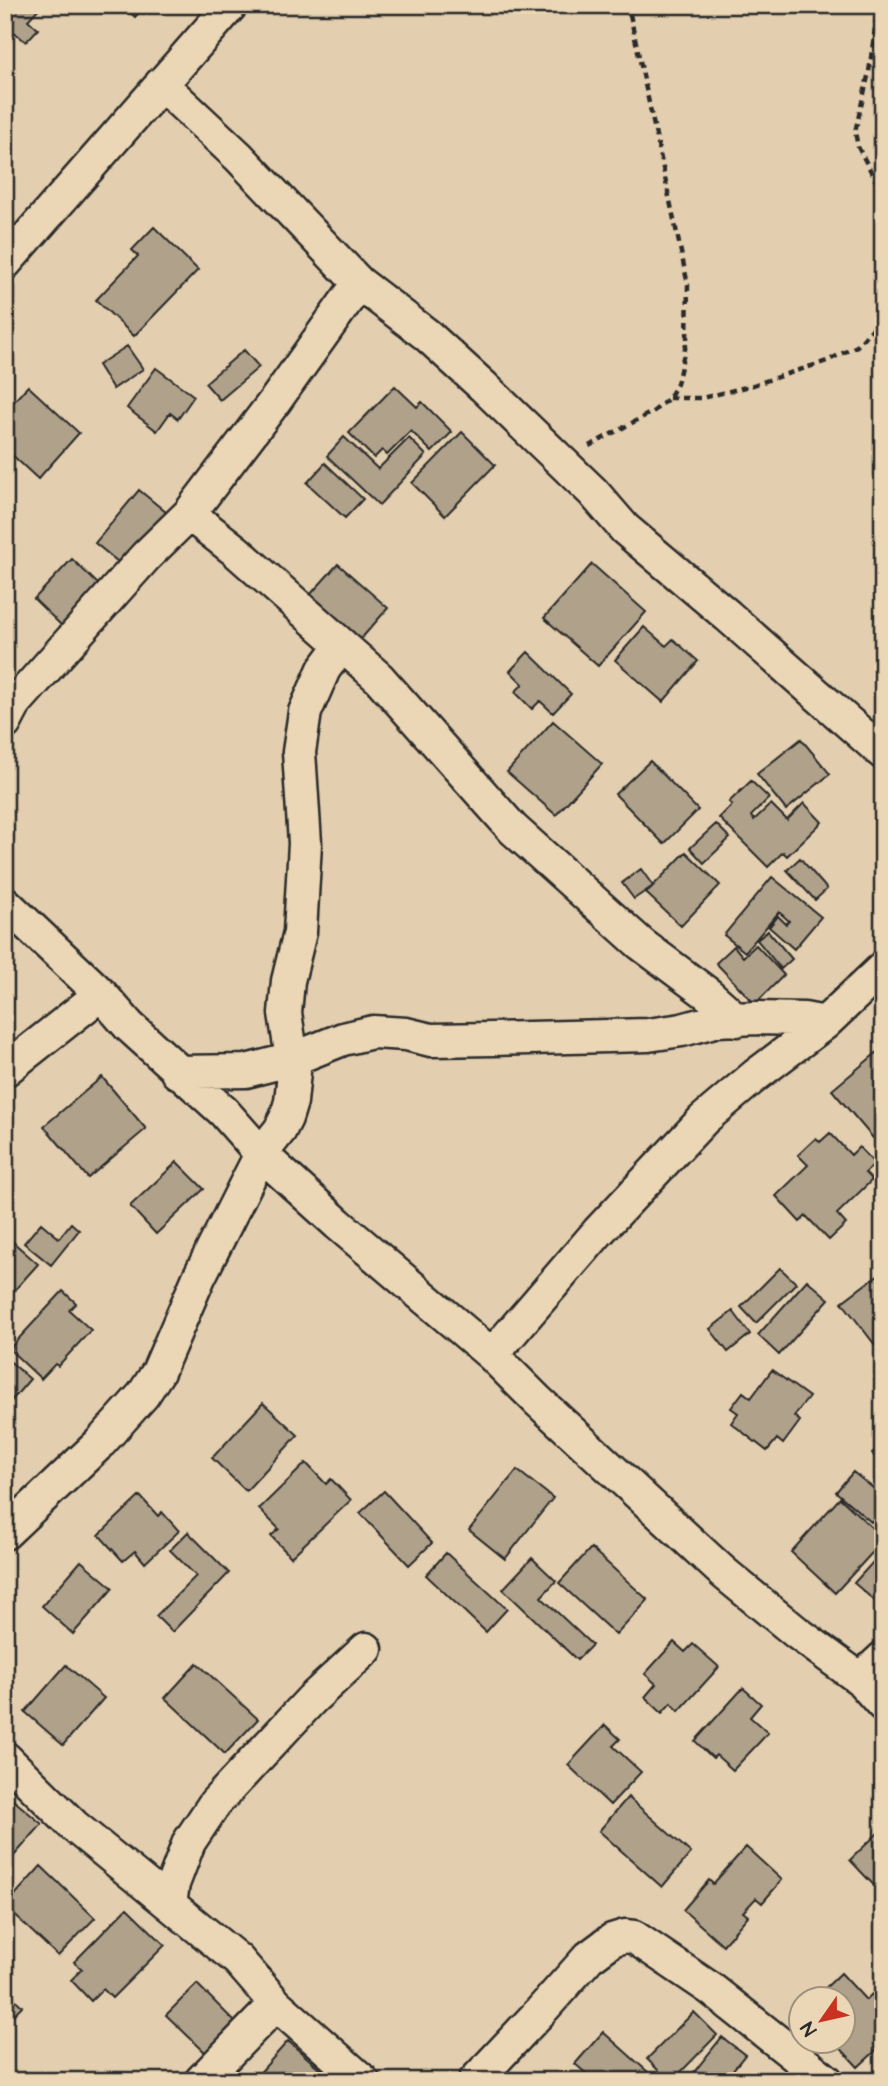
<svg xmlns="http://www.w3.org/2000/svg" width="888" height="2086" font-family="'Architects Daughter',sans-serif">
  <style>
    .building { fill: #b0a18a; stroke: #2b2b2b; stroke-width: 2 }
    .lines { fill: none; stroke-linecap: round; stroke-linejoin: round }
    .street-casing { stroke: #2b2b2b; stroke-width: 37 }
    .path { stroke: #2b2b2b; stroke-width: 4.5; stroke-dasharray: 7 5; stroke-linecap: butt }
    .street { stroke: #ebd6b5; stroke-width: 32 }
  </style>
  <rect width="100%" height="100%" fill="#e3cfaf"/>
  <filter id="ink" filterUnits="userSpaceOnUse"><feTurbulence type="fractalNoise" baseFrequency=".0143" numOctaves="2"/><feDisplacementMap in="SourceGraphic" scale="14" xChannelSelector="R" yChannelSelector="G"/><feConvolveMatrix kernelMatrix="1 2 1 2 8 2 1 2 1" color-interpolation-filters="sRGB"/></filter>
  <g filter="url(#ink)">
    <!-- building -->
    <path class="building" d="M5,5h37l-14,15 10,9 -12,13 -11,-9 -10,11z
      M110,5h36l-11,12 -13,-12 -6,6z
      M154,227l44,43 -64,66 -38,-36 42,-44 -6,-6z
      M127,346l16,23 -30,20 -15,-24z
      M244,350l15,17 -39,33 -15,-17z
      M156,368l38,28 -16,23 -8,-6 -13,18 -30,-23z
      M28,386l51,47 -41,46 -28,-26 -5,6v-48z
      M395,386l22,21 5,-5 30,30 -20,20 -21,-21 -24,24 -5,-5 -8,8 -25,-25z
      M462,432l33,33 -50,51 -33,-33z
      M344,437l34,32 31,-31 17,17 -47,50 -52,-49z
      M325,463l38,36 -18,19 -38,-35z
      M139,490l28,23 -44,53 -28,-23z
      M72,559l28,27 -38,40 -28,-27z
      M338,564l50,44 -28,32 -51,-44z
      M592,564l54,48 -48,54 -54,-48z
      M644,627l22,19 7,-7 25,22 -35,41 -48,-42z
      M528,652l43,42 -18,19 -13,-12 -8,8 -17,-17 8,-8 -13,-13z
      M553,721l49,43 -46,51 -49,-43z
      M801,739l29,35 -44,36 -29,-36z
      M650,761l48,49 -34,34 -49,-50z
      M751,781l18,17 -18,18 3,4 17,-16 16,16 17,-17 18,19 -35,34 -4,-4 -15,15 -49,-49 13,-13 -3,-3z
      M716,824l14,14 -26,25 -14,-15z
      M686,852l34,33 -39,41 -35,-33z
      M800,858l27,31 -12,11 -28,-30z
      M641,869l12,17 -19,13 -12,-16z
      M772,877l49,40 -27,32 -25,-22 9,-11 8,8 3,-3 -10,-9 -34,40 -21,-17z
      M768,931l24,28 -11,10 -24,-29z
      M756,945l28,30 -29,29 -39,-41 18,-17 9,11z
      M880,1050l3,4v75l-10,9 -41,-48z
      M102,1077l44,52 -58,49 -44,-52z
      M830,1133l21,22 8,-8 16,17 -10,9 7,7 -35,34 9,10 -17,16 -23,-24 -6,6 -24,-26 32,-31 -10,-10 18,-17 4,4z
      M177,1162l27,27 -48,45 -26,-28z
      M41,1223l18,15 12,-15 8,7 -28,35 -27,-22z
      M5,1235l33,29 -33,37z
      M780,1268l16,15 -40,40 -15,-16z
      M883,1271v76l-4,3 -37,-48z
      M807,1280l22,19 -50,56 -21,-20z
      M63,1291l13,12 -7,7 22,20 -33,36 -3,-2 -14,15 -32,-30z
      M733,1311l17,23 -22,18 -18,-23z
      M5,1357l25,22 -24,28 -1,-1z
      M772,1370l37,27 -15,19 6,5 -17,23 -6,-5 -10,12 -36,-28 7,-10 -7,-5 12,-16 8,6z
      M263,1403l35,32 -52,56 -34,-33z
      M883,1445v23l-11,-15z
      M306,1463l20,21 5,-5 20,21 -60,57 -20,-21 8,-7 -20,-20z
      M517,1470l36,28 -48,61 -36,-29z
      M853,1472l30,24v13l-12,13 -35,-30z
      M384,1491l48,52 -23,22 -49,-52z
      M140,1496l18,20 4,-4 17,19 -34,32 -10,-12 -12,10 -24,-26z
      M840,1498l43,40v3l-48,52 -44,-41z
      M188,1532l41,41 -57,59 -16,-16 40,-40 -26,-26z
      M591,1548l57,52 -32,35 -57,-52z
      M883,1551v57l-29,-25z
      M446,1553l61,56 -21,23 -60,-57z
      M532,1558l24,23 -15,16 51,48 -15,15 -74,-71z
      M81,1561l32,27 -40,46 -31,-28z
      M674,1642l11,10 8,-8 26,23 -40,44 -8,-8 -9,10 -17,-16 11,-13 -11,-10z
      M197,1663l61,56 -33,35 -60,-56z
      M66,1665l38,33 -41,47 -38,-33z
      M743,1688l18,16 -11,13 18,16 -35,37 -17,-15 -3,3 -18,-17z
      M605,1725l15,14 -7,7 28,26 -31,33 -42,-40z
      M5,1793l37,31 -29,33 -8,-7z
      M628,1797l63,56 -29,34 -63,-56z
      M883,1828v67l-33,-35z
      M746,1847l36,33 -20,23 -6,-5 -13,14 5,4 -25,29 -40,-35 26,-30 4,4z
      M41,1866l54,52 -37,38 -53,-50z
      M127,1908l38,37 -53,53 -9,-9 -12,12 -20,-21 11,-11 -8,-7z
      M841,1973l25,27 6,-6 11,11v39l-25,23 -25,-27h9v-42h-27z
      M197,1984l41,41 -29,31 -43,-41z
      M5,1990l17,16 -17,17z
      M694,2012l23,23 -45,46h-3l-22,-22z
      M603,2032l55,49h-63l-20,-17z
      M722,2037l23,18 -21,26h-37z
      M288,2041l46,40h-72l-5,-5z"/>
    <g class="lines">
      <defs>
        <path id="street" d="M161,84l78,73 120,126 68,52 57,52 109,105 32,37 103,87 155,137
          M5,263l226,-258
          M189,514l47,37 143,127 134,151 128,115 67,50 29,26
          M5,723l11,-21 130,-146 43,-42 86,-113 84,-118
          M5,903l96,91 28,32 95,86 37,42 77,70 154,131 46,46 186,172 72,59 64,47 23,26
          M5,1070l96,-76
          M177,1072l69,-1 47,-12 50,-20 30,-7 33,2 25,6 62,-1 155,-4 34,-5 36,-10 38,-2 48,1 21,4
          M492,1355l106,-123 106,-113 52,-44 69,-52 58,-55
          M5,1533l94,-89 44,-49 15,-23 41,-95 62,-123 19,-24 6,-12 5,-16 3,-30 -9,-59 3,-32 12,-49 5,-89 -6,-91 6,-40 19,-43 18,-24
          M860,1679l23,-21
          M5,1758l69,68 164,134 38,44 87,77
          M170,1904l3,-20 16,-42 26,-39 97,-104 54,-50
          M201,2081l75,-77
          M475,2081l64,-68 50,-56 23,-17 13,-4 9,1 77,52 116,92"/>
      </defs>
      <!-- street casing -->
      <use href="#street" class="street-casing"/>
      <!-- path -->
      <path class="path" d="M875,5l2,9 -8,58 -14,60 3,15 25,47
        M669,398h33l48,-12 77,-25 30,-15 26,-29
        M589,446l65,-35 15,-13 8,-14 10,-44 1,-55 -60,-280"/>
      <!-- street -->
      <use href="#street" class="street"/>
    </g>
  </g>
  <!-- margin -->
  <rect width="888" height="2086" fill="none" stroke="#ebd6b5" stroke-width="28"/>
  <rect x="14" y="14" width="860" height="2058" fill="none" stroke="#2b2b2b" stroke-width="2.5" filter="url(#ink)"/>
  <!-- north arrow -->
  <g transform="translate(822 2020) rotate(236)"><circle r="33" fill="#ebd6b5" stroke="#9e927e" stroke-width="2"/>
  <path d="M0-5L12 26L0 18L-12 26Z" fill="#c8321e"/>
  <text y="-10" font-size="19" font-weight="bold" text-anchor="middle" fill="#2b2b2b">N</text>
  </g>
</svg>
